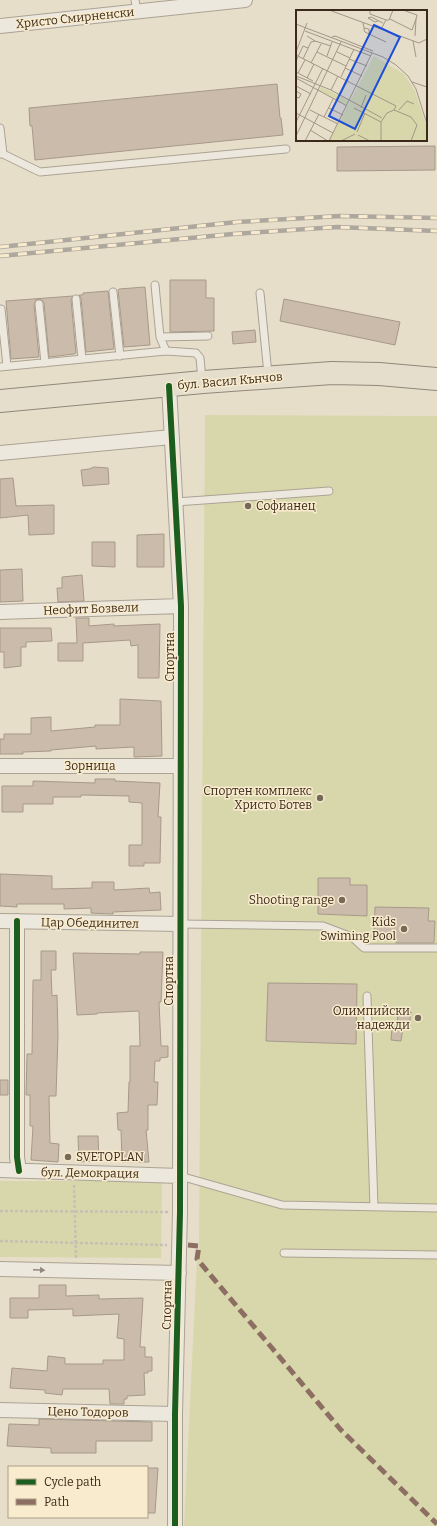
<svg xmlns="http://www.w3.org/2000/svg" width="437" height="1526" font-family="Bitter,serif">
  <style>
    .green { fill: #d8d7ab }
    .building { fill: #cbbbaa; stroke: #a79989 }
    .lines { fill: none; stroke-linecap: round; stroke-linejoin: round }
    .service-casing { stroke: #aba294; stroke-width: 9 }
    .minor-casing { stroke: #aba294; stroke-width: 16 }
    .primary-casing { stroke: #91887a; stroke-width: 24 }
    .path { stroke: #c6bfb4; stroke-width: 2.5; stroke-dasharray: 3 2; stroke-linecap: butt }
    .service { stroke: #ede8dd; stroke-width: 7 }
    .minor { stroke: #ede8dd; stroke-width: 14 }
    .primary { stroke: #e6decd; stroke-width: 22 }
    .rail-casing { stroke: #ada79d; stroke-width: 4.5 }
    .rail { stroke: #f9ecce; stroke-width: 3; stroke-dasharray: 9; stroke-linecap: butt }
    .quiet { stroke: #8d6e63; stroke-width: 5; stroke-dasharray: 10 5; stroke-linecap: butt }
    .cycleway-casing { stroke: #f9ecce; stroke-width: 8 }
    .cycleway { stroke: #1b5e20; stroke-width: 6 }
    .oneway { fill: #94897c }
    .poi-dot { fill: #776958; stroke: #f9ecce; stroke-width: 1.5 }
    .labels { text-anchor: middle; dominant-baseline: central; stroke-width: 3; stroke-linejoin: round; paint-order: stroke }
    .street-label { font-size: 12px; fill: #3b2a1b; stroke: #f9ecce }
    .poi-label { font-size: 12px; fill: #3b2a1b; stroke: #f9ecce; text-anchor: end }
    .inset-road { fill: none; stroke: #a29684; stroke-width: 1 }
    .view { fill: #1d4ed8; fill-opacity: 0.15; stroke: #1d4ed8; stroke-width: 2 }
    .inset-edge { fill: none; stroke: #3b2a1b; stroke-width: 2 }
  </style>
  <rect width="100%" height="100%" fill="#e7deca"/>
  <!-- green -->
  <path class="green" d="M205,415l232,1v1110h-253l13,-267 2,-13z
    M0,1181h162l-1,77 -161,-1z"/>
  <!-- building -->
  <path class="building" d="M277,84l3,34h1l2,17 -248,25 -3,-34h-2l-1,-18z
    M435,146v24l-98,1v-24z
    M170,280h36v18h8v33l-44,1z
    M145,287l5,58 -26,2 -6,-57 1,-1z
    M108,291l6,58 -28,3 -5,-54 -2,-3h4v-2z
    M73,296l-2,4 5,53 -2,1 -25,3 -5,-54 -1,-2 -4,-2 -3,1 -2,5 5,52 -28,2 -5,-58z
    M284,299l116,23 -5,23 -115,-24z
    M255,330l1,12 -23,2 -1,-12z
    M94,467l14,1 1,16 -26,2 -2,-16 8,-1z
    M13,478l3,28 38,-1v29l-25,1 -1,-20 -28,3v-39z
    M164,534v33h-27v-32z
    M92,542h23v25l-23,-1z
    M22,569l1,32 -23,1v-32z
    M82,575l2,26 -26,1 -1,-14h5v-11z
    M76,618h13v8l25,-2v2l46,-2 -1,54h-21v-33l-7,1 -1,-6 -47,3v18h-25v-18h19z
    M0,628h51l1,13 -26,1v5h-5v19l-17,2v-16h-4z
    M120,699l41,2 1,55 -28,1v-10l-38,2v-3l-45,4v1l-28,1v2h-23v-15h4v-5h27v-16l20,-1v14l44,-4v-2h25z
    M95,779h20v2l45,2 -2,34h3l-1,46h-16v3h-15v-21h13v-42l-13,-1v-6l-48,-1v2h-28v7h-30v8h-21v-26h31v-5l62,2z
    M0,874l52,2v13l40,-1v-6h22v8l35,-2 1,5 10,-1 1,18 -48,2v2l-22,-1v-5l-27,1v-5h-47v3l-17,-1z
    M318,878h32v7h17v31l-49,-2z
    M375,907l54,1 -1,13h7l-1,22h-38v-6l-22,-1z
    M41,951h15v19h-5l1,26 5,-1 1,40 -2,61h-7l1,47 9,1 -1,18 -27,-2 2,-34h-3v-31h-4l1,-41h5l1,-74h8z
    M140,952h23l-2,50h-2l2,44h7v11l-8,1v3h-5l-1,21h4l-1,23h-9v25h-2l3,32h-27l-1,-32h-3l-1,-17 11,-1 1,-30h1v-36h10l-1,-35 -42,2v1l-20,1 -4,-62 67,1z
    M268,983l89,1 -1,60 -90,-3z
    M398,1012h13l-2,15 -12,-1z
    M392,1027h11l-2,14 -10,-1z
    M0,1080h8v15h-8z
    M78,1136h20l1,25 -20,1z
    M39,1285h27v11l33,-1v4l44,-1 -3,49h5v10h7v14h-4v2h-4l1,22 -18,1v3h-3v5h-14l-1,-15h-46l-1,6 -17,-2v-3l-35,-2 2,-20 35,3 1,-15 17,2v6h38v-4h21v-21l-7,-1 2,-24 -46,2v-7l-45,1v8h-18v-20h29z
    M39,1419l113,3v19h-56v12h-45v-5l-44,-2 2,-22 30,1z
    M147,1468h11l-3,45h-8z"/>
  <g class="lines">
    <defs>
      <path id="service" d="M135,0l2,11
        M0,128l3,26h-3
        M3,154l37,18 246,-23
        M155,285l5,52 6,14
        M113,292l7,64
        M260,293l8,81
        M76,299l6,60
        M39,304l6,59
        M1,309l6,57
        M160,337l48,-1
        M0,367l166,-16 30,2 4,5 2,22
        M176,502l153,-11
        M180,924l143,2 29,11 12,11h73
        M367,996l7,211
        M180,1176l102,29 155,3
        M284,1253l153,2"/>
      <path id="minor" d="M0,26l245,-26
        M169,386l12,220 -1,606 -5,202v112
        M0,453l172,-16
        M0,612l181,-6
        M0,766h181
        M0,921l180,3
        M17,921v236l2,14
        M0,1170l180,6
        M0,1269l179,4
        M0,1410l175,4"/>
      <path id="primary" d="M0,401l203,-19 129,-9 47,1 58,5"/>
    </defs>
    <!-- service casing -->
    <use href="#service" class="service-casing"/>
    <!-- minor casing -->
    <use href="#minor" class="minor-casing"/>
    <!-- primary casing -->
    <use href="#primary" class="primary-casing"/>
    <!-- path -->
    <path class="path" d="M74,1185l2,73
      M0,1211l169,1
      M0,1241l167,4"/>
    <!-- service -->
    <use href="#service" class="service"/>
    <!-- minor -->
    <use href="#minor" class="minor"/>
    <!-- primary -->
    <use href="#primary" class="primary"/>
    <defs>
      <path id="rail" d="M0,247l237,-25 103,-6 97,2
        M0,256l233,-22 104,-7 100,4"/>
    </defs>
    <!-- rail casing -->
    <use href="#rail" class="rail-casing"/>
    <!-- rail -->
    <use href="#rail" class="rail"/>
    <!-- quiet -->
    <path class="quiet" d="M188,1245l11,1 -2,13 144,171 96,94"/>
    <defs>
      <path id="cycleway" d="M169,386l12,220 -1,606 -5,202v112
        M17,921v236l2,14"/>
    </defs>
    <!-- cycleway casing -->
    <use href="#cycleway" class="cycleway-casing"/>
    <!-- cycleway -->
    <use href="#cycleway" class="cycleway"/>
  </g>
  <!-- one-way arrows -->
  <defs><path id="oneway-solid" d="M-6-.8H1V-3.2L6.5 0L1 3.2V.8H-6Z"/></defs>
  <use class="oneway" href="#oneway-solid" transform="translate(39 1270) rotate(2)"/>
  <!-- markers -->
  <g class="poi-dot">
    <circle cx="248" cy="506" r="4"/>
    <circle cx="320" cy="798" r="4"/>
    <circle cx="342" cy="900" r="4"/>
    <circle cx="404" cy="929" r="4"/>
    <circle cx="418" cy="1018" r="4"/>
    <circle cx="68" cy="1157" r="4"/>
  </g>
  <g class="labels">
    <!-- street labels -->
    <g class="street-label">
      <text transform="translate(75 18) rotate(-6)">Христо Смирненски</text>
      <text transform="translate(230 381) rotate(-5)">бул. Васил Кънчов</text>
      <text transform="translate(91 609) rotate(-2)">Неофит Бозвели</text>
      <text transform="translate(170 657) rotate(-90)">Спортна</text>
      <text x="90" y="766">Зорница</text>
      <text transform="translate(90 923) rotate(1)">Цар Обединител</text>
      <text transform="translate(169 981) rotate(-90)">Спортна</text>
      <text transform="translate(90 1173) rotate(1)">бул. Демокрация</text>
      <text transform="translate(167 1305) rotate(-89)">Спортна</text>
      <text transform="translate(88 1412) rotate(1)">Цено Тодоров</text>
    </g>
    <!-- poi labels -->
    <g class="poi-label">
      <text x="256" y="506" text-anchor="start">Софианец</text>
      <text x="312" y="791">Спортен комплекс<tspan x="312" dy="14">Христо Ботев</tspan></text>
      <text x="334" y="900">Shooting range</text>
      <text x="396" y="922">Kids<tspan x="396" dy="14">Swiming Pool</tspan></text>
      <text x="410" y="1011">Олимпийски<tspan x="410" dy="14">надежди</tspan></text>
      <text x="76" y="1157" text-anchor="start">SVETOPLAN</text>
    </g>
  </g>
  <!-- overview -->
  <g transform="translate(296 10)">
    <rect width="131" height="131" fill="#e7deca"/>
    <path d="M78,46l30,18 11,17 12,37v13h-98zM25,77l28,13 -3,5 -27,-14z" fill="#d8d7ab"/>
    <path class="inset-road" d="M33,0l90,33 8,-4M74,0v4l16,6 -5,9M107,0l14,5 -1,4M131,0v22M94,9l22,11 4,-11 -1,17M90,10h3l4,-10M82,11l-3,1 -7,-4 3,-1 12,6M67,13l1,4v3l1,2 4,2v-5l-5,-1M0,18v-4l10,4 77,29 13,8 12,11 8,13 11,35M9,21l66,25M73,24l17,8M36,27l3,-1 38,15M19,31l16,5M117,31l3,16M0,42l11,-29M21,42l29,14M41,42l13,6M0,45l100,51 -2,4M31,46l5,-14M7,49l8,-17 4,-1 -8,-5M53,49l18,7M0,51l7,-15 5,2M15,53l10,-19M49,58l17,8M0,62l17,9M2,63l7,-13M0,66l35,14 51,28M45,67l13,-28M0,68l51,28M11,68l7,-14M116,72l15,5M0,76l15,8M35,80l7,-14M0,81l5,3 -2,4 -3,-1M44,85l8,-15M33,98l14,7M58,98l27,14M65,98l5,-13M14,100l28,14M103,100l8,-9 7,3M0,103l37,20M28,107l9,-18M0,112l27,-54M14,120l18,11M61,122l8,-19M62,125l12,6M0,126l45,-94M9,131l14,-27M33,131l43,-88M45,131l14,-7M85,131v-19l6,-9 7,-3 17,7 6,8 -6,16"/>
    <path class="view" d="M78,15l26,12 -45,92 -26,-13z"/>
    <rect width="131" height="131" class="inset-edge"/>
  </g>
  <!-- legend -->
  <rect x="8" y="1466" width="140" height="52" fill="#f9ecce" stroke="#ad9e86"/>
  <rect x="16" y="1479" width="20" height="6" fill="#1b5e20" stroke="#ad9e86"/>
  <text x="44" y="1486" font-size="12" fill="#3b2a1b">Cycle path</text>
  <rect x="16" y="1499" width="20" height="6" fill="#8d6e63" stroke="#ad9e86"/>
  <text x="44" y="1506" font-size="12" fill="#3b2a1b">Path</text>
</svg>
